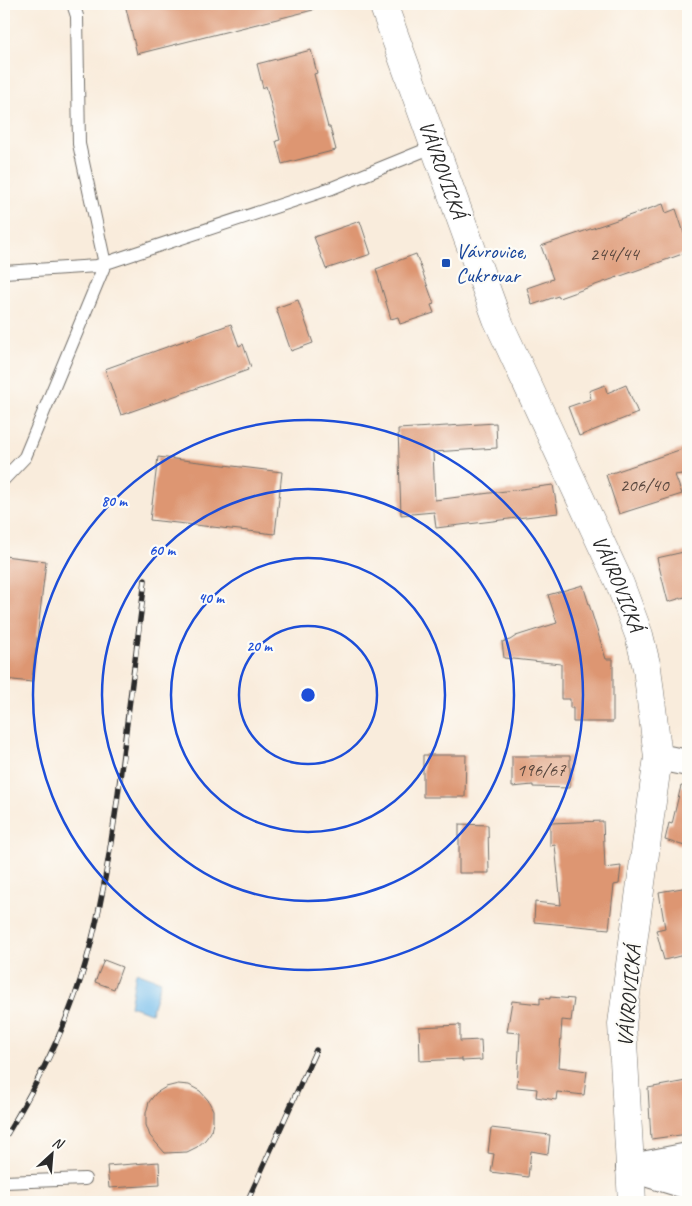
<svg xmlns="http://www.w3.org/2000/svg" width="692" height="1206" font-family="Caveat,sans-serif">
  <style>
    .water { fill: #73bceb; stroke: #4f748b }
    .building { fill: #dd9672 }
    .lines { fill: none; stroke-linecap: round; stroke-linejoin: round }
    .service-casing { stroke: #736f69; stroke-width: 14 }
    .minor-casing { stroke: #736f69; stroke-width: 28 }
    .tertiary-casing { stroke: #736f69; stroke-width: 29 }
    .service { stroke: #fff; stroke-width: 12 }
    .minor { stroke: #fff; stroke-width: 26 }
    .tertiary { stroke: #fff; stroke-width: 28 }
    .rail-casing { stroke: #2b2b2b; stroke-width: 5.5 }
    .rail { stroke: #fdfcf7; stroke-width: 4; stroke-dasharray: 11; stroke-linecap: butt }
    .ring { fill: none; stroke: #1d4ed8; stroke-width: 2.5 }
    .transit-dot { fill: #1a4fb4; stroke: #fdfcf7; stroke-width: 2 }
    .labels { text-anchor: middle; dominant-baseline: central; stroke-width: 4.5; stroke-linejoin: round; paint-order: stroke }
    .number-label { font-size: 19px; fill: #58463d }
    .street-label { font-size: 21px; fill: #2b2b2b; stroke: #fdfcf7 }
    .transit-label { font-size: 21px; fill: #164399; stroke: #fdfcf7; text-anchor: start }
    .centre { fill: #1d4ed8; stroke: #fdfcf7; stroke-width: 2.5 }
    .ring-label { font-size: 15px; text-anchor: middle; font-weight: bold; fill: #1d4ed8; stroke: #fdfcf7; stroke-width: 4.5; stroke-linejoin: round; paint-order: stroke }
  </style>
  <rect width="100%" height="100%" fill="#fdfcf7"/>
  <filter id="ink" filterUnits="userSpaceOnUse"><feTurbulence type="fractalNoise" baseFrequency=".02" numOctaves="2"/><feDisplacementMap in="SourceGraphic" scale="10" xChannelSelector="R" yChannelSelector="G"/><feConvolveMatrix kernelMatrix="1 2 1 2 8 2 1 2 1" color-interpolation-filters="sRGB"/></filter>
  <filter id="wash" filterUnits="userSpaceOnUse"><feTurbulence type="fractalNoise" baseFrequency=".0096" numOctaves="4" result="noise"/><feDisplacementMap in="SourceGraphic" scale="20" xChannelSelector="R" yChannelSelector="G"/><feGaussianBlur stdDeviation="1.12" result="paint"/><feColorMatrix in="noise" values="0 0 0 0 0 0 0 0 0 0 0 0 0 0 0 0 0 1.4 0 .05"/><feComposite in="paint" operator="in"/></filter>
  <g filter="url(#wash)">
    <rect width="100%" height="100%" fill="#f9ecdc"/>
    <!-- water -->
    <path class="water" d="M136,972l25,9 -10,32 -21,-7z"/>
    <g id="blocks">
      <!-- building -->
      <path class="building" d="M125,4h187l1,6 -176,44z
        M311,50l6,23 -3,1 14,53h2l6,23 -54,14 -6,-23 4,-1 -14,-54 -3,2 -6,-24z
        M663,204l3,9 10,-4 12,36v7l-129,46 -1,-2 -26,9 -5,-17 26,-9 -12,-33z
        M360,221l11,33 -45,15 -12,-32z
        M416,254l18,50 -3,1 3,8 -34,11 -2,-7 -7,2 -15,-50z
        M298,300l15,43 -22,8 -15,-43z
        M231,324l8,22 4,-2 8,23 -4,1 1,2 -127,45 -16,-46z
        M605,385l2,8 19,-8 12,28 -59,23 -11,-29 23,-8 -2,-8z
        M496,423l1,25 -64,4 2,48 118,-15 5,28 -122,15 -2,-16 -33,3 -3,-86z
        M688,447v26l-13,2 7,19 -63,20 -13,-39z
        M158,457l124,15 -7,62 -125,-14z
        M688,551v45l-20,6 -11,-44z
        M4,556l42,5 -14,121 -28,-3z
        M583,585l23,74h7v63h-40v-14h-3v-9h-9v-35l-57,-6 -2,-16 8,-2 6,-4 41,-13 -9,-28z
        M423,755h43l-1,42h-42z
        M512,756h58v32l-37,-1v-2l-21,2z
        M681,786l7,1v60l-23,-7 4,-17 3,1z
        M603,821l2,47 16,-2 -2,18 -5,1 -5,44 -75,-7 1,-20 26,3 -6,-60 -5,1v-23z
        M459,824l29,1 1,48h-30z
        M688,887v67l-24,6 -8,-30 9,-2 -6,-36z
        M104,960l18,7 -8,22 -19,-7z
        M550,997l24,2 -3,22 -9,-1 -3,47 28,4 -3,24 -27,-3 -1,8 -20,-3 1,-8 -20,-2 3,-54 -13,-1 5,-31 28,3v-6l10,1z
        M460,1025v16l21,-1 1,20 -20,1v-2l-42,2 -1,-34z
        M686,1081l2,13v40l-37,5 -3,-51z
        M178,1084l11,1 11,6 8,9 5,10v11l-2,11 -6,8 -8,7 -10,5 -22,1 -15,-17 -4,-11v-12l3,-11 7,-9 10,-6z
        M491,1128l59,7 -2,19 -17,-3 -3,26 -37,-5 3,-18 -6,-1z
        M159,1162l1,23 -51,3 -2,-22z"/>
    </g>
  </g>
  <g filter="url(#ink)">
    <use href="#blocks" fill-opacity="0" stroke="#736f69" stroke-width="1"/>
    <g class="lines">
      <defs>
        <path id="service" d="M4,272l93,-6 235,-78 103,-42
          M4,479l21,-22 80,-193 -26,-120 -2,-128 -4,-12
          M4,1182l81,-3"/>
        <path id="minor" d="M658,757l30,6
          M632,1167l56,-11
          M629,1168l59,18"/>
        <g id="tertiary">
          <path id="s1" d="M383,4l114,315 123,265 19,51 8,33 11,89 -36,267 10,178"/>
        </g>
      </defs>
      <!-- service casing -->
      <use href="#service" class="service-casing"/>
      <!-- minor casing -->
      <use href="#minor" class="minor-casing"/>
      <!-- tertiary casing -->
      <use href="#tertiary" class="tertiary-casing"/>
      <!-- service -->
      <use href="#service" class="service"/>
      <!-- minor -->
      <use href="#minor" class="minor"/>
      <!-- tertiary -->
      <use href="#tertiary" class="tertiary"/>
      <defs>
        <path id="rail" d="M4,1139c33,-54 63,-112 81,-174 16,-54 24,-108 32,-163 10,-74 19,-148 28,-222
          M247,1202l69,-152"/>
      </defs>
      <!-- rail casing -->
      <use href="#rail" class="rail-casing"/>
      <!-- rail -->
      <use href="#rail" class="rail"/>
    </g>
  </g>
  <!-- distance rings -->
  <g class="ring">
    <circle cx="308" cy="695" r="69"/>
    <circle cx="308" cy="695" r="137"/>
    <circle cx="308" cy="695" r="206"/>
    <circle cx="308" cy="695" r="275"/>
  </g>
  <!-- markers -->
  <rect class="transit-dot" x="441" y="258" width="10" height="10" rx="2.5"/>
  <g class="labels">
    <!-- number labels -->
    <g class="number-label">
      <text x="614" y="254">244/44</text>
      <text x="644" y="485">206/40</text>
      <text x="541" y="770">196/67</text>
    </g>
    <!-- street labels -->
    <g class="street-label">
      <text stroke="none"><textPath href="#s1" startOffset="176">VÁVROVICKÁ</textPath></text>
      <text stroke="none"><textPath href="#s1" startOffset="626">VÁVROVICKÁ</textPath></text>
      <text transform="translate(629 996) rotate(-85)">VÁVROVICKÁ</text>
    </g>
    <!-- transit labels -->
    <g class="transit-label">
      <text x="456" y="251">Vávrovice,<tspan x="456" dy="24">Cukrovar</tspan></text>
    </g>
  </g>
  <circle cx="308" cy="695" r="8" class="centre"/>
  <g class="ring-label">
    <text x="114" y="506">80 m</text>
    <text x="162" y="555">60 m</text>
    <text x="211" y="603">40 m</text>
    <text x="259" y="651">20 m</text>
  </g>
  <!-- margin -->
  <rect width="692" height="1206" fill="none" stroke="#fdfcf7" stroke-width="20"/>
  <!-- north arrow -->
  <g transform="translate(52 1154) rotate(26)" stroke="#fdfcf7" stroke-width="4" paint-order="stroke">
  <path d="M0-4L9 19L0 12L-9 19Z" fill="#2b2b2b"/>
  <text y="-8" font-size="14" font-weight="bold" text-anchor="middle" fill="#2b2b2b">N</text>
  </g>
</svg>
